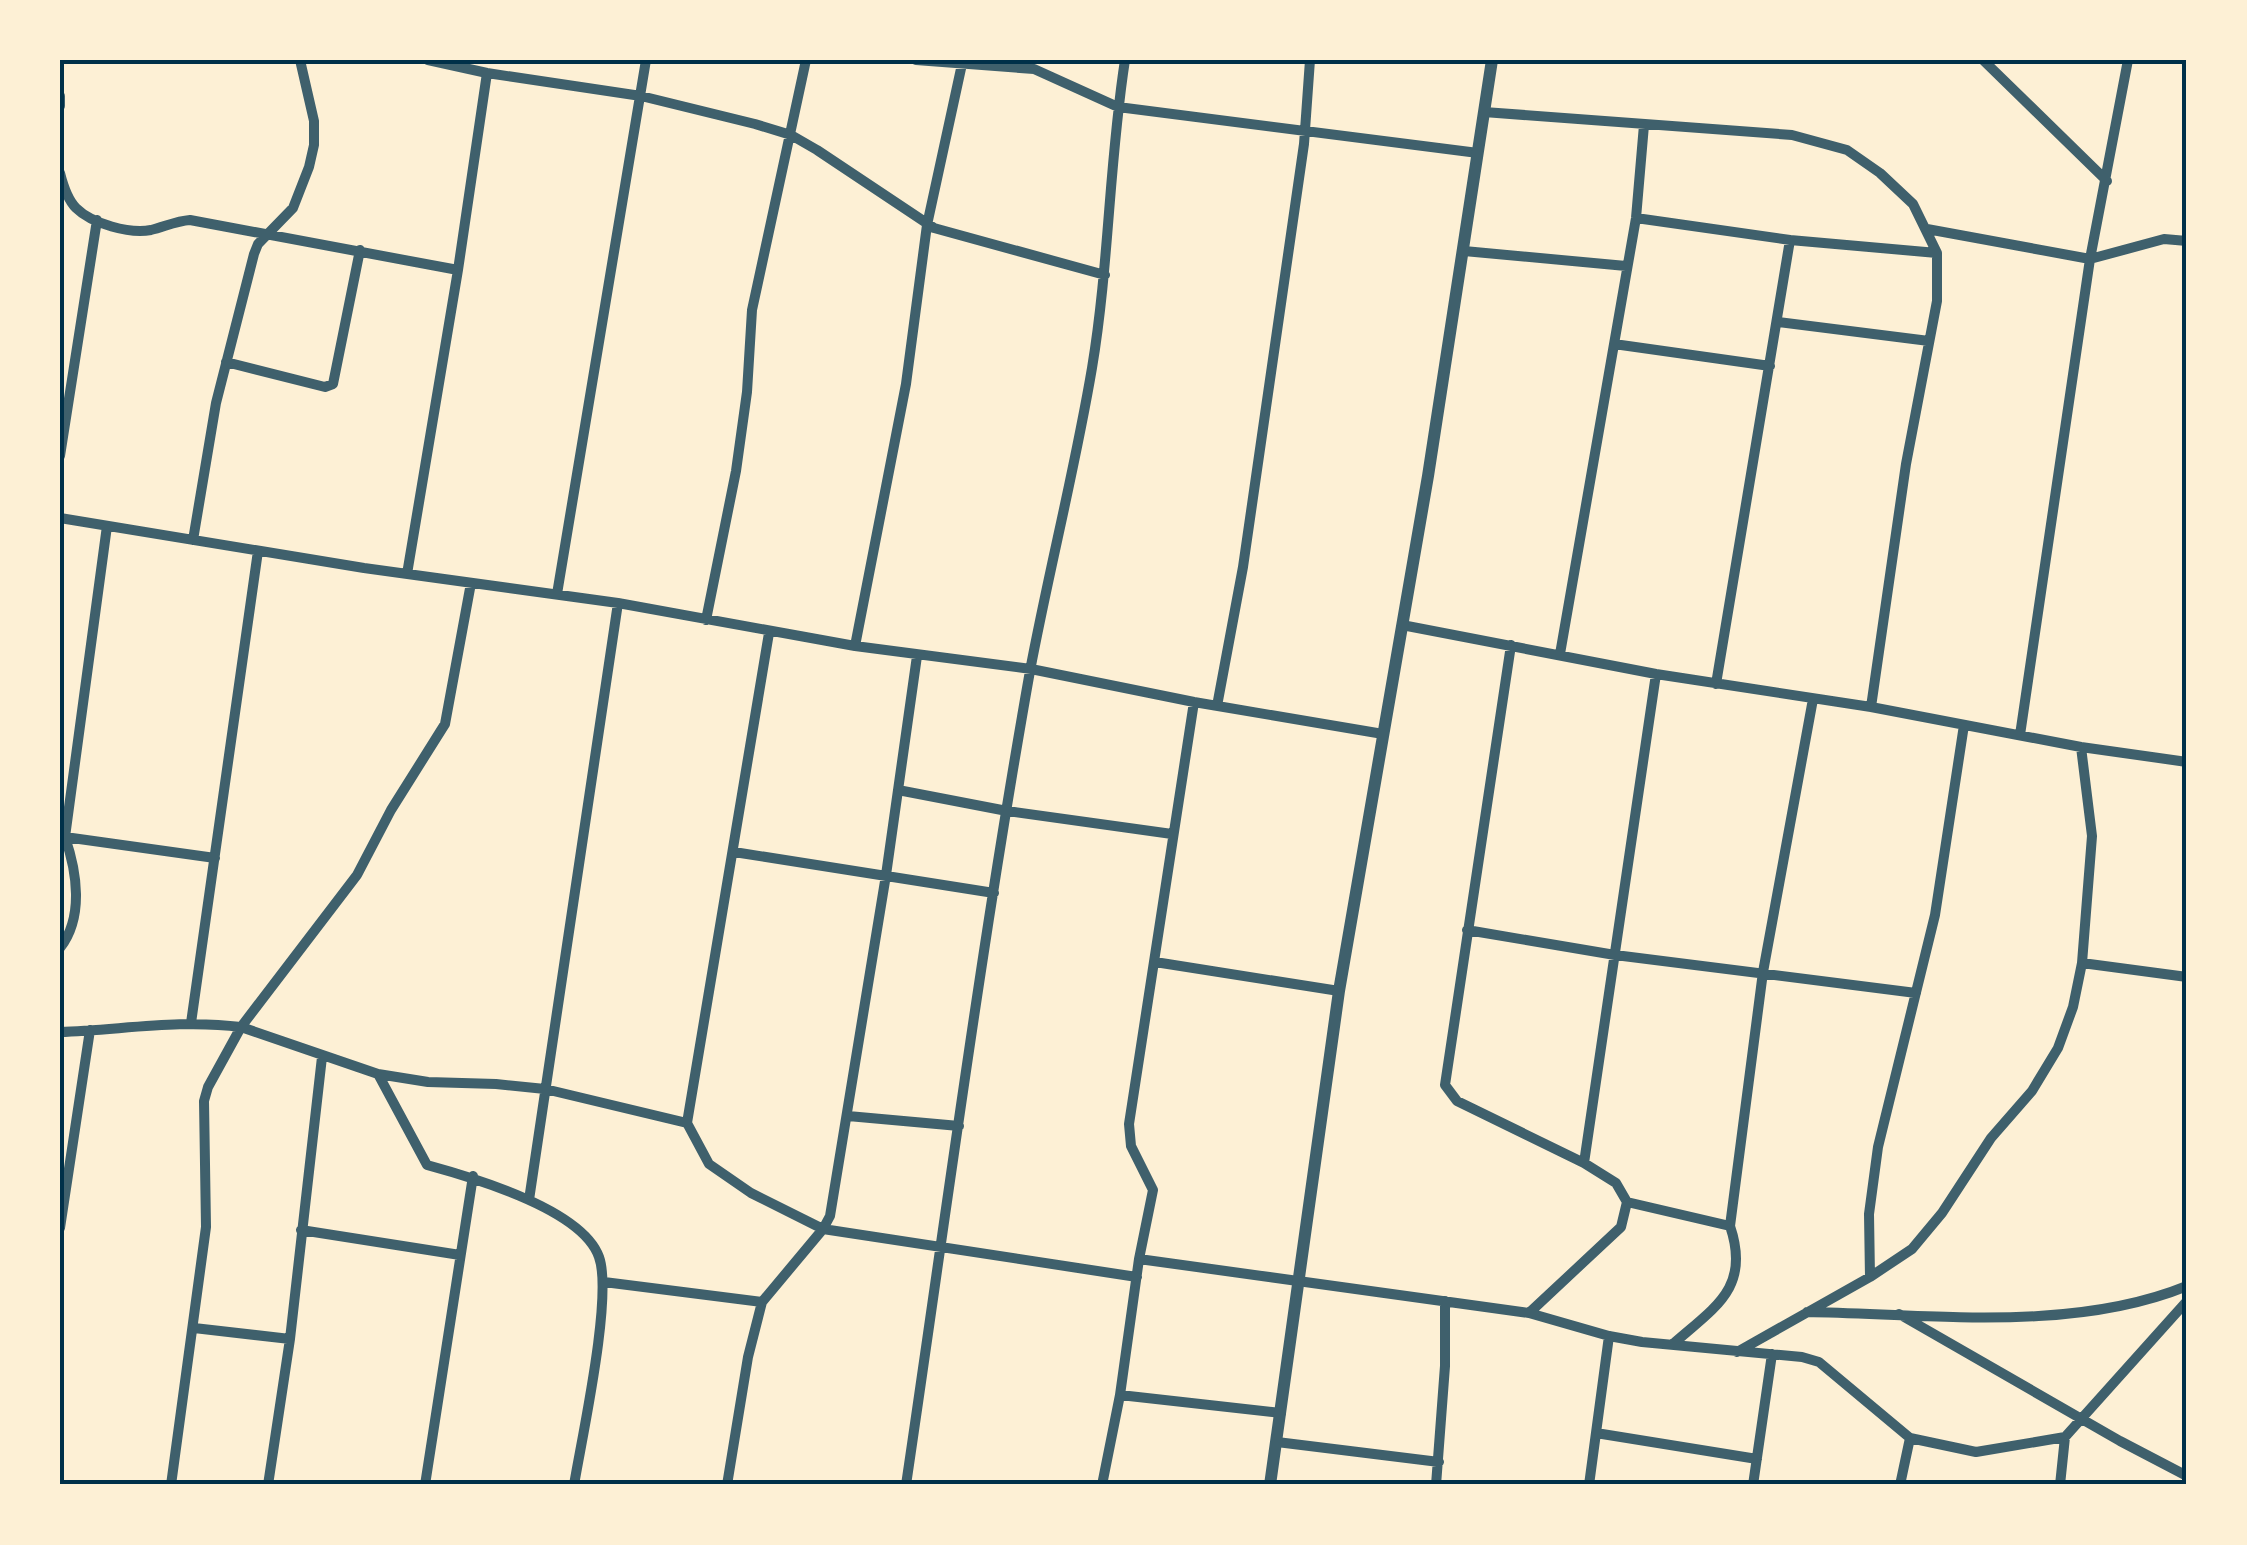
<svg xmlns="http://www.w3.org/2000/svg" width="2247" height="1545" font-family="Barlow,sans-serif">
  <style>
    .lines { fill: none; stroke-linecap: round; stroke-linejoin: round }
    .minor { stroke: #3f606c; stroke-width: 10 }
    .tertiary { stroke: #3f606c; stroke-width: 12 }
    .neatline { fill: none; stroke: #003049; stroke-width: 4 }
  </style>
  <rect width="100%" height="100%" fill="#fdf0d5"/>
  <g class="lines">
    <!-- minor -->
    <path class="minor" d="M428,60l59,13 154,23 114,28 36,11 26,15 117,78 171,47
      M916,60l118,9 84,38 360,46
      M1983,60l124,121
      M60,96v10
      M1484,112l308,23 55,15 33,23 33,31 24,49v48l-31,163 -35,243
      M60,173c3,12 7,26 16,35 16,16 54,26 75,22 13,-3 25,-9 39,-10l268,50
      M1636,218l154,22 147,13
      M1927,229l163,30 74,-20 23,2
      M1464,251l162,15
      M1778,322l151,19
      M1614,344l156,22
      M226,362l99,25 8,-3 27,-134
      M60,456l37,-236
      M60,518l304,50 254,35 237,43 176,23 163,33 189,32
      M193,540l23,-137 38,-149 4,-10 35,-36 16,-41 5,-22v-24l-14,-61
      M407,574l51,-304 29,-197
      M557,594l89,-534
      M706,620l30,-149 11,-79 5,-82 54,-250
      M1402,625l254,49 215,33 210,40 106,15
      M1511,645l-66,440 12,16 127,62 32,20 11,19 -6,25 -92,86
      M855,646l51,-262 21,-159 35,-161
      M1560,654l76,-436 8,-93
      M1716,684l74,-444
      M1217,706l26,-139 61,-423 6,-84
      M2020,735l70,-476 38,-199
      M898,790l109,21 165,23
      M65,837l150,21
      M734,852l260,41
      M1467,930l148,25 301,38
      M60,948c24,-31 17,-76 5,-111l42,-311
      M1155,962l184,29
      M2082,963l105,14
      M191,1023l67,-472
      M60,1032c61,-2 120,-13 181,-5l137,47 50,8 68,2 49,5 142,34 22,41 42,29 72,36 314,48
      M378,1074l49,91c44,12 155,44 172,92 14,39 -17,180 -25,228
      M848,1116l111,10
      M687,1123l82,-490
      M1584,1163l72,-489
      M529,1200l89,-597
      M1627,1202l103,24
      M60,1228l30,-198
      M301,1230l159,25
      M1139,1259l390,54 80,23 33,6 160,15 17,5 91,76 66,14 89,-15
      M1870,1277l-1,-63 9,-67 57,-232 29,-190
      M604,1282l158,20
      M1807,1312c122,2 265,21 380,-26
      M1899,1314l221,127 67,35
      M194,1328l96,11 -22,146
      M290,1339l32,-282
      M1673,1344c42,-37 78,-56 57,-118l33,-254 50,-273
      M1737,1352l133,-75 42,-28 30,-36 49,-75 41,-47 26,-43 15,-41 9,-44 10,-127 -11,-89
      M1120,1395l19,-136 14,-69 -22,-44 -2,-22 65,-422
      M1596,1433l161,26
      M1277,1442l162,20
      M171,1485l35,-258 -2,-126 4,-14 33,-60 116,-152 34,-65 54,-86 26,-141
      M425,1485l48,-309
      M727,1485l21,-128 14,-55 61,-73 7,-13 56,-341 31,-219
      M906,1485c40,-271 76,-544 124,-814 19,-101 45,-202 62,-303 17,-102 17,-206 33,-308
      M1102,1485l18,-90 161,18
      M1436,1485l9,-119v-65
      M1589,1485l20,-149
      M1753,1485l19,-131
      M1900,1485l10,-47
      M2060,1485l5,-48 122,-136"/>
    <!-- tertiary -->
    <path class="tertiary" d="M1270,1485l69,-494 89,-515 64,-416"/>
  </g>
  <!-- border -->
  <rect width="2247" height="1545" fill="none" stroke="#fdf0d5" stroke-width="125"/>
  <rect x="62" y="62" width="2122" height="1420" class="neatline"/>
</svg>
